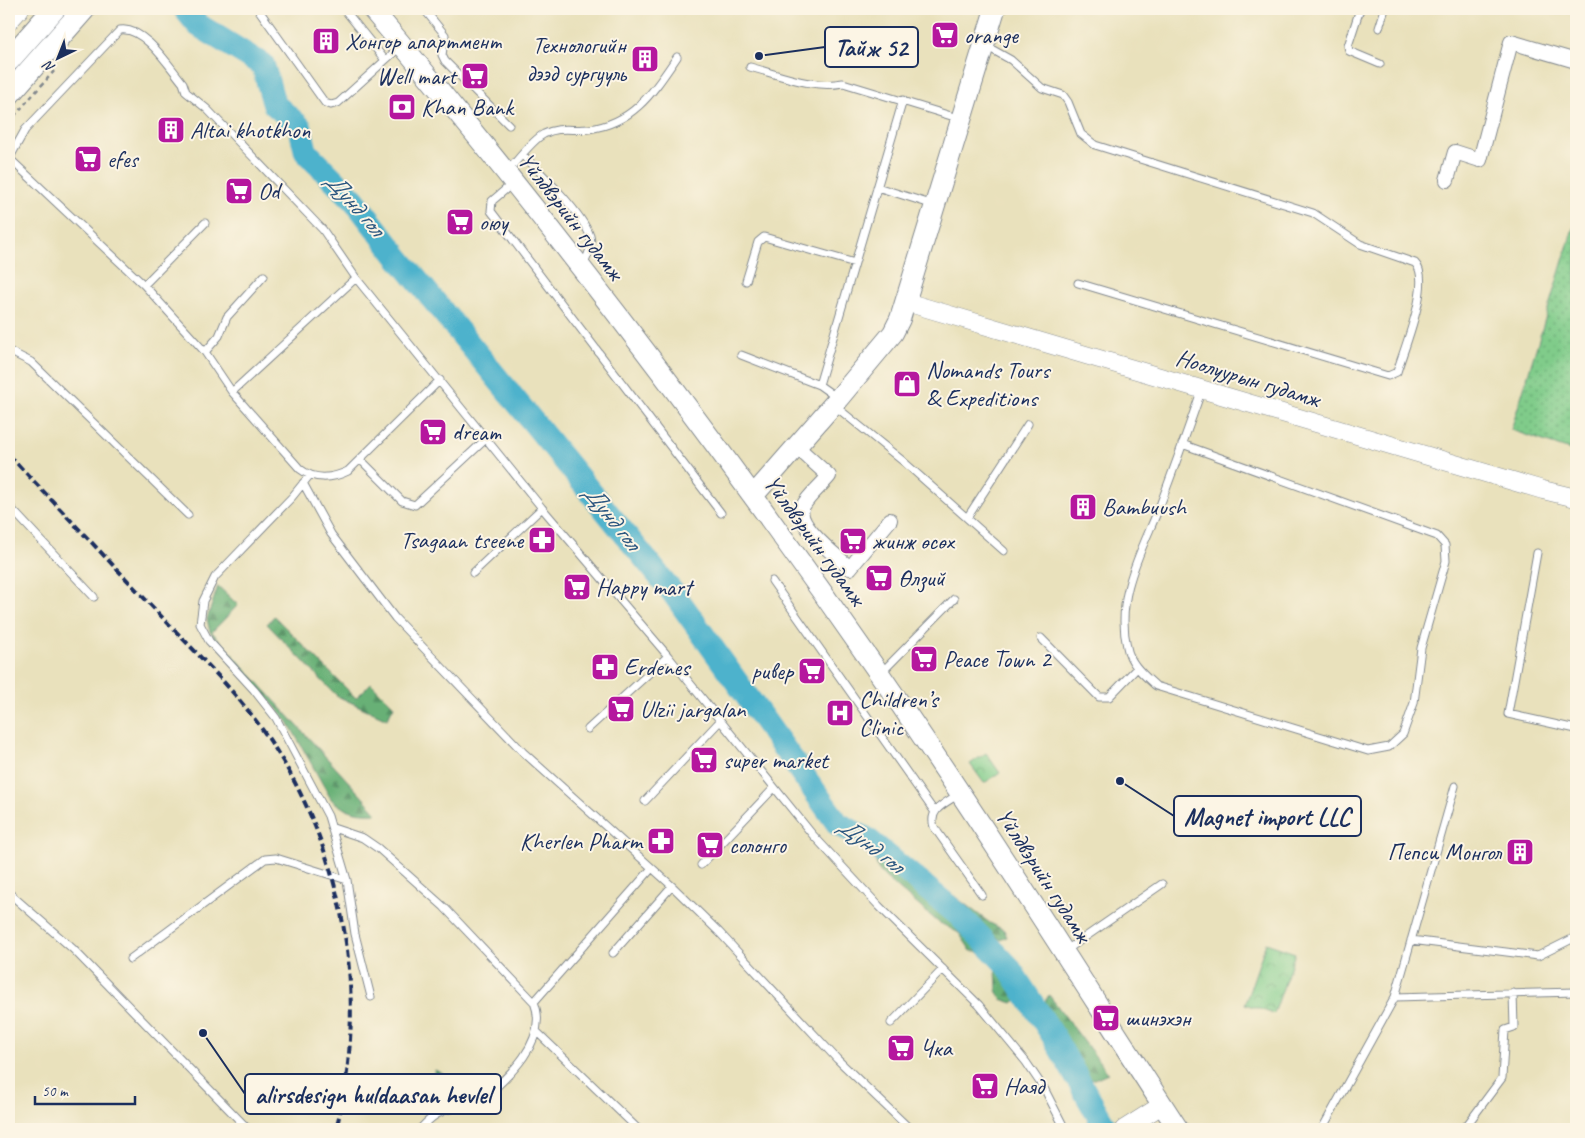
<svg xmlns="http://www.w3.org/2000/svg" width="1585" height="1138" font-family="Caveat,sans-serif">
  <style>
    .grass { fill: url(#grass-dots); stroke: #4e7e74 }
    .forest { fill: url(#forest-firs); stroke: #42706a }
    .park { fill: url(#park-crowns); stroke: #4e7e74 }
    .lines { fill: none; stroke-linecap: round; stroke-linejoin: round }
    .river { stroke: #4db2cc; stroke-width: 24 }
    .service-casing { stroke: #82888d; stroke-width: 9 }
    .minor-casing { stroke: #82888d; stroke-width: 16 }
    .tertiary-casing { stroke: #82888d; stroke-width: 19 }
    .secondary-casing { stroke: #82888d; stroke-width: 22 }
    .primary-casing { stroke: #82888d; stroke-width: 24 }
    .path { stroke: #82888d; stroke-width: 2.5; stroke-dasharray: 4 4; stroke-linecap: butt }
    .service { stroke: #fff; stroke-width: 7 }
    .minor { stroke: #fff; stroke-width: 14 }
    .tertiary { stroke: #fff; stroke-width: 18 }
    .secondary { stroke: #fff; stroke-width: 20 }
    .primary { stroke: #fff; stroke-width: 22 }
    .rail { stroke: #1b2f5e; stroke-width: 4; stroke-dasharray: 8 4; stroke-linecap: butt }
    .labels { text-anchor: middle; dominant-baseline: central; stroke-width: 4; stroke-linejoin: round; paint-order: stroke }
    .poi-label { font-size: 24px; fill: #1b2f5e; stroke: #fcf5e5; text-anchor: start }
    .street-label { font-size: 24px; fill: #1b2f5e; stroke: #fcf5e5 }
    .water-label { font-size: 25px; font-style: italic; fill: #2a567f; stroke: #fcf5e5 }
    .leader { fill: none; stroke: #1b2f5e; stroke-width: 2 }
    .callout-dot { fill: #1b2f5e; stroke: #fcf5e5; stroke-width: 2 }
    .callout { fill: #fcf5e5; stroke: #1b2f5e; stroke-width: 2 }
    .callout-label { font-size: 25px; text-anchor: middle; font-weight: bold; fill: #1b2f5e }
  </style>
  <defs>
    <pattern id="grass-dots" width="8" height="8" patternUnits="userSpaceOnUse" patternTransform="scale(1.25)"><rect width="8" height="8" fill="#80cc8a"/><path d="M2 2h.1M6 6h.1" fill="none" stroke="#68a674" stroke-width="1.8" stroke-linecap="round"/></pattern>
    <pattern id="forest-firs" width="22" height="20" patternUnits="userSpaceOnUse" patternTransform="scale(1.25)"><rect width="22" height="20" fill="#68b076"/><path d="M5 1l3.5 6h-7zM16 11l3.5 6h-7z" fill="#559064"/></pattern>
    <pattern id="park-crowns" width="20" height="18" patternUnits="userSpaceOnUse" patternTransform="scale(1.25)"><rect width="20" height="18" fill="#80cc8a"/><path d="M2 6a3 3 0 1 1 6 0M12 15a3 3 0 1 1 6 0" fill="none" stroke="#68a674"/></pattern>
  </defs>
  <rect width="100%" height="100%" fill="#fcf5e5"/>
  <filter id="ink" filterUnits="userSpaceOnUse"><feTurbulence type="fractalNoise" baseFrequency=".02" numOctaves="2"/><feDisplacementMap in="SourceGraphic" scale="10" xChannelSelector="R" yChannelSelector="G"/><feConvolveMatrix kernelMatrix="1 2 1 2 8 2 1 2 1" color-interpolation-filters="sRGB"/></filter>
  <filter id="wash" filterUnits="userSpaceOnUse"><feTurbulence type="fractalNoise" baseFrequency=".0096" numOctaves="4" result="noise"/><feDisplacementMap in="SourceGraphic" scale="20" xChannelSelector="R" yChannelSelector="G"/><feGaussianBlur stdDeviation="1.12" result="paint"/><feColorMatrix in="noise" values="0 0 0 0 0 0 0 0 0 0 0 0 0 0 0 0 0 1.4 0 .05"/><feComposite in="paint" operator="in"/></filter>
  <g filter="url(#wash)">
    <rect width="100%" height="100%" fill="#e9e1bc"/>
    <!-- grass -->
    <path class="grass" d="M1573,228l3,1v223l-65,-22z"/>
    <!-- forest -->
    <path class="forest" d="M218,586l20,19 -26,27 165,181c-18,1 -32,-1 -46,-14l-43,-77 -78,-90 -3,-13z
      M274,616l82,82 15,-15 23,23 -7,13 -50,-23 -70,-72z
      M881,857l59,47 50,48 -9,2 -5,-3h-5l-12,-18 -21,-11 -53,-45 -7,-8 -3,-10z
      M898,859l23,12 69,52 14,7 3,7 -6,3 -34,-23z
      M1000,967c8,8 19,20 19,31l-6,5 -12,-4 -4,-9 -1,-19z
      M1049,995l59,78 -16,7 -42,-53 -10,-18z
      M435,1070l29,15 15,-5 8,9 -17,12 -33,2 -13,-9z"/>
    <!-- park -->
    <path class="park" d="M986,753l14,20 -16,10 -14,-19z
      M1266,943l29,10 -21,61 -29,-10z"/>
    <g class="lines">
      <!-- river -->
      <path class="river" d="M185,9l13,16 65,40 11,39 26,23 6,25 48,48 44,57 276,337 164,230 29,15 92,76 49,51 44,68 54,95"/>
    </g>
  </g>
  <g filter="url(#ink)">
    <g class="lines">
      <defs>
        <path id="service" d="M258,9l67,94 6,2 7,-2 63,-57
          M344,9l41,51
          M424,9l21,26 -3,20 3,6 64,64
          M1360,9l-12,37 1,5 31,13
          M1379,28l6,-19
          M986,46l25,14 31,28 21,7 5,7 13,32 14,11 218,68 47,31 55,19c18,17 -12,88 -18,109l-9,4 -310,-93
          M750,67c30,8 62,22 93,16l118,36
          M523,155c18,18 59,58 67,81 3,10 -3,21 -7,30
          M9,158l135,127 61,67 27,40 68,77c14,11 32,10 48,2l92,-91
          M9,159l16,-29 95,-100c24,-4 49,36 63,53l3,9 21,17 116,121 33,48 186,230 126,148 144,178 67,72 100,99 47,57 19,28 20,39
          M507,172c9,-10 26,-33 37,-38 15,-8 29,-3 45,-5 45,-6 64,-37 88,-72
          M512,184l-20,17 -1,10 230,302
          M877,187l57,18
          M746,281l12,-39 6,-5 91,26
          M144,285l61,-62
          M9,351l22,11 157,153
          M205,352l14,-16 8,-19 37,-41
          M741,355l78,30 17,12
          M819,385l84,-285
          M232,392l124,-114
          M835,406l69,56 100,89
          M1182,444l255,92 8,9 1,16 -25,87 -7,55 -11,31 -14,13 -21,4 -212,-65c-12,-11 -26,-22 -29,-39 -12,-50 14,-95 32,-139 15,-39 29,-79 43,-119
          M360,459l42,42 13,4 72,-67
          M309,476l-17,21 -77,80 -12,24 -3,23 9,17 45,49 22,28 52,98 19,64 8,54 16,63
          M303,483l28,51 64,84 128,134 149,134
          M9,506l85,91
          M967,518l61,-94
          M1537,553l-29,161 68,15
          M473,573l69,-65
          M772,581l162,230
          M1041,638l58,59h10l28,-29
          M882,672l72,-73
          M588,729l80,-73
          M959,794c-13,9 -31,15 -25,33l48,68
          M645,801l75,-80
          M333,828l30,10 16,11 65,58 90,95c17,42 -33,81 -61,106 -25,-1 -36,2 -53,21
          M701,865l73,-77
          M9,893l64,56 175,180
          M1411,940l127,16 38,-19
          M1065,951l97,-67
          M613,953l59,-67 47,46 118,127 73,70
          M130,959l135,-100 11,-1 71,22
          M1395,997l60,-211
          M534,1002l118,-134
          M891,1023l52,-54
          M537,1032l101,97
          M1322,1129l73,-132 181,-5
          M1464,1129l38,-51 3,-48 9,-3 -1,-34"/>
        <path id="minor" d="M1447,180l8,-28 25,8 31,-118 65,19
          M797,447l32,29c-7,9 -20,19 -26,30 -10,19 34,50 47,62l40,-48"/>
        <path id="tertiary" d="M9,21l11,-12
          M906,302l637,188 33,8
          M1124,1129l38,-24"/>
        <path id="secondary" d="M372,9c180,214 350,438 509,667 103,149 199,302 297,453
          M753,496l85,-97 55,-66 7,-14 95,-310"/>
        <path id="primary" d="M9,60l45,-51
          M9,94l75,-85"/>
      </defs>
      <!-- service casing -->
      <use href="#service" class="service-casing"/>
      <!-- minor casing -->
      <use href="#minor" class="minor-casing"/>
      <!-- tertiary casing -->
      <use href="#tertiary" class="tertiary-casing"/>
      <!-- secondary casing -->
      <use href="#secondary" class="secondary-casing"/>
      <!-- primary casing -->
      <use href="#primary" class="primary-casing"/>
      <!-- path -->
      <path class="path" d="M9,122l46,-52"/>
      <!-- service -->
      <use href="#service" class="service"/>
      <!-- minor -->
      <use href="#minor" class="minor"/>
      <!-- tertiary -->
      <use href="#tertiary" class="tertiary"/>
      <!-- secondary -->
      <use href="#secondary" class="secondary"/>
      <!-- primary -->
      <use href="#primary" class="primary"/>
      <!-- rail -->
      <path class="rail" d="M9,455c51,54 102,108 153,162 40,42 83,83 114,133 70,110 93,253 60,379"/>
    </g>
  </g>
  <!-- icons -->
  <defs>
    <symbol id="supermarket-square" viewBox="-11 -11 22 22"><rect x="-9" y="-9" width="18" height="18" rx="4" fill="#b5179e" stroke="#fcf5e5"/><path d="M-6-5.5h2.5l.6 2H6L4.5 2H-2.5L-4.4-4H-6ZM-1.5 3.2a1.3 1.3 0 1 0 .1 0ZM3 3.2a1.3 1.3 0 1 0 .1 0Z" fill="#fff"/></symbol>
    <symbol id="building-square" viewBox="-11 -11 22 22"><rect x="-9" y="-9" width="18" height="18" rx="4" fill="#b5179e" stroke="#fcf5e5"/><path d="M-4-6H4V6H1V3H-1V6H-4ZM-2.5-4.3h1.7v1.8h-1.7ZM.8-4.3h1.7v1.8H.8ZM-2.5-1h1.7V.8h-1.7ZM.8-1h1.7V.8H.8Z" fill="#fff"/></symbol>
    <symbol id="bank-square" viewBox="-11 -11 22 22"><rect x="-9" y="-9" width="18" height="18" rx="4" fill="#b5179e" stroke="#fcf5e5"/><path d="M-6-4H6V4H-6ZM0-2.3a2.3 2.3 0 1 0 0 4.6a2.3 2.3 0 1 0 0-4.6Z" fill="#fff"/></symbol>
    <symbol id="shop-square" viewBox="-11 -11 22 22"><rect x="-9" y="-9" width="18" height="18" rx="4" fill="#b5179e" stroke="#fcf5e5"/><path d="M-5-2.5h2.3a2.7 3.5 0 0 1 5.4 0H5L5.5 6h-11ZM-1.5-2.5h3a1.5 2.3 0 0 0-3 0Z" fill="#fff"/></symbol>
    <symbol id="pharmacy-square" viewBox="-11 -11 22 22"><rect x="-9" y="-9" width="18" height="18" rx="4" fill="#b5179e" stroke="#fcf5e5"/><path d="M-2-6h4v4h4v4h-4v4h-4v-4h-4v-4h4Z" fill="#fff"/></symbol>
    <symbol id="hospital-square" viewBox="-11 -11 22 22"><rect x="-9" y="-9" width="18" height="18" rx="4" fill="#b5179e" stroke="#fcf5e5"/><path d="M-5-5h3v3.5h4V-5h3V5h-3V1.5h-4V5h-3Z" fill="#fff"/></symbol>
  </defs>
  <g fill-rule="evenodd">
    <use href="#supermarket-square" x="929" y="19" width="32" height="32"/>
    <use href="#building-square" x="310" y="25" width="32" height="32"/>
    <use href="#building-square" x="629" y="43" width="32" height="32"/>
    <use href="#supermarket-square" x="459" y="60" width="32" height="32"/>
    <use href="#bank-square" x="386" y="91" width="32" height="32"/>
    <use href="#building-square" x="155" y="114" width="32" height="32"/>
    <use href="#supermarket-square" x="72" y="143" width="32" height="32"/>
    <use href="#supermarket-square" x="223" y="175" width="32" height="32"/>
    <use href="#supermarket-square" x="444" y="206" width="32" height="32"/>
    <use href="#shop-square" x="891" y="368" width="32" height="32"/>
    <use href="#supermarket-square" x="417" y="416" width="32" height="32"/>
    <use href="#building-square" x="1067" y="491" width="32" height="32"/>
    <use href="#pharmacy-square" x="526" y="524" width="32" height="32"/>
    <use href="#supermarket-square" x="837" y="525" width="32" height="32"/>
    <use href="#supermarket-square" x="863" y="562" width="32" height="32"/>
    <use href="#supermarket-square" x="561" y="571" width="32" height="32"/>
    <use href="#supermarket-square" x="908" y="643" width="32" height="32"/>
    <use href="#pharmacy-square" x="589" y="651" width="32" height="32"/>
    <use href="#supermarket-square" x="796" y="655" width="32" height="32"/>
    <use href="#supermarket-square" x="605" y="693" width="32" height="32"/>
    <use href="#hospital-square" x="824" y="697" width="32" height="32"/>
    <use href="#supermarket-square" x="688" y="744" width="32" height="32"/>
    <use href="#pharmacy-square" x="645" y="825" width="32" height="32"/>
    <use href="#supermarket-square" x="694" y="829" width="32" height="32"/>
    <use href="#building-square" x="1504" y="836" width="32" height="32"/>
    <use href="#supermarket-square" x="1090" y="1002" width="32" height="32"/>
    <use href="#supermarket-square" x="885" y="1032" width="32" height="32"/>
    <use href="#supermarket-square" x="969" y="1070" width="32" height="32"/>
  </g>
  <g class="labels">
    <!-- poi labels -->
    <g class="poi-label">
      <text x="964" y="35">orange</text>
      <text x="345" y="41">Хонгор апартмент</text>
      <text x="626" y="45" text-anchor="end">Технологийн<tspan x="626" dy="28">дээд сургууль</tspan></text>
      <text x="456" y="76" text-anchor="end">Well mart</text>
      <text x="421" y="107">Khan Bank</text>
      <text x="190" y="130">Altai khotkhon</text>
      <text x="107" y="159">efes</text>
      <text x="258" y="191">Od</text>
      <text x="479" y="222">оюу</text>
      <text x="926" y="370">Nomands Tours<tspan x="926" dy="28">&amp; Expeditions</tspan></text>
      <text x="452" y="432">dream</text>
      <text x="1102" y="507">Bambuush</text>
      <text x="523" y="540" text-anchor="end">Tsagaan tseene</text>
      <text x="872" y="541">жинж өсөх</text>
      <text x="898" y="578">Өлзий</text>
      <text x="596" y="587">Happy mart</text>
      <text x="943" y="659">Peace Town 2</text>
      <text x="624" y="667">Erdenes</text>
      <text x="793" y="671" text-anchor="end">ривер</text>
      <text x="859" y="699">Children’s<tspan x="859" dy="28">Clinic</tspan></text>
      <text x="640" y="709">Ulzii jargalan</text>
      <text x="723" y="760">super market</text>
      <text x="642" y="841" text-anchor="end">Kherlen Pharm</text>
      <text x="729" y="845">солонго</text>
      <text x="1501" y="852" text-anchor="end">Пепси Монгол</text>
      <text x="1125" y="1018">шинэхэн</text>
      <text x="920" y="1048">Чка</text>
      <text x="1004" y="1086">Наяд</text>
    </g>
    <!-- street labels -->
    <g class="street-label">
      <text transform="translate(571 216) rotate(52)">Yйлдвэрийн гудамж</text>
      <text transform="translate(1248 378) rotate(17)">Ноолуурын гудамж</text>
      <text transform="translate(815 540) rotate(54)">Yйлдвэрийн гудамж</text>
      <text transform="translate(1044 875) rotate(57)">Yйлдвэрийн гудамж</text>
    </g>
    <!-- water labels -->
    <g class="water-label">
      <text transform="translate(355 204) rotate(48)">Дунд гол</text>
      <text transform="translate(612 517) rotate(51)">Дунд гол</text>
      <text transform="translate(871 845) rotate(37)">Дунд гол</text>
    </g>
  </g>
  <!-- callouts -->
  <path class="leader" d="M759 56L825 47M1120 781L1174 816M203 1033L245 1094"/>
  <g class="callout-dot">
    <circle cx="759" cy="56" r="5"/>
    <circle cx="1120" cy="781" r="5"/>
    <circle cx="203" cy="1033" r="5"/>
  </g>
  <g class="callout">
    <rect x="825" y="27" width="93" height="40" rx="5"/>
    <rect x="1174" y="796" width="187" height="40" rx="5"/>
    <rect x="245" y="1074" width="256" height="40" rx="5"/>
  </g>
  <g class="callout-label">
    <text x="871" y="56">Тайж 52</text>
    <text x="1267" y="825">Magnet import LLC</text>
    <text x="373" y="1103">alirsdesign huldaasan hevlel</text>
  </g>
  <!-- margin -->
  <rect width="1585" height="1138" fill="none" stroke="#fcf5e5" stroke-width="30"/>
  <!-- north arrow -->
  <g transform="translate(58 58) rotate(223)" stroke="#fcf5e5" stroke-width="4" paint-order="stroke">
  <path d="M0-4L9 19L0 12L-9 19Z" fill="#1b2f5e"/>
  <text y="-8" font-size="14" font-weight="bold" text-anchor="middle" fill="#1b2f5e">N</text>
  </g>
  <!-- scale -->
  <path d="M35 1096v8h100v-8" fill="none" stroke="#1b2f5e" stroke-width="2.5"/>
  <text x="42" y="1096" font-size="15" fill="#1b2f5e" stroke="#fcf5e5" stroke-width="4" paint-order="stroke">50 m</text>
</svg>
